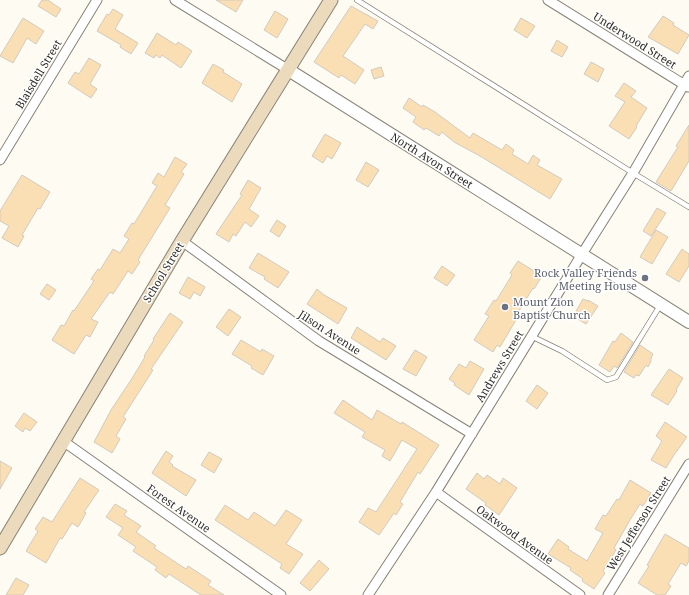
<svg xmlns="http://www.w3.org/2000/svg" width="689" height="595" font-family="'Noto Serif',serif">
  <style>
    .building { fill: #fbdfb4; stroke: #d2cabf }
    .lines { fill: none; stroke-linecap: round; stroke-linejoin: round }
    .service-casing { stroke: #888378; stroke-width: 6 }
    .minor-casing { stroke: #888378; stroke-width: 11 }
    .tertiary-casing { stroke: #888378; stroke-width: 14 }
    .secondary-casing { stroke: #888378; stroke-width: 15 }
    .service { stroke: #fff; stroke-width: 4.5 }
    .minor { stroke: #fff; stroke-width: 9 }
    .tertiary { stroke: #fff; stroke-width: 12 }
    .secondary { stroke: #ecdabc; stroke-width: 13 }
    .worship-dot { fill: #6b7280; stroke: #fff; stroke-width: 1.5 }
    .labels { text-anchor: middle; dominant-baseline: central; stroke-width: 3; stroke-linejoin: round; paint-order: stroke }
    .street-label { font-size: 11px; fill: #2f2d28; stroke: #fff }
    .worship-label { font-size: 11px; fill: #5b616d; stroke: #fff; text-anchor: end }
  </style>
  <rect width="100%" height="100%" fill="#fefbf3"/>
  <!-- building -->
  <path class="building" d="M42,0h6l13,9 -5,8 -18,-11z
    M216,0h27l-7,12z
    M351,6l27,15 -5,8 -8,-5 -22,32 21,14 -9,14 -14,-9 -2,3 -25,-16z
    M113,9l10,6 -8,14 23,14 -7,11 -11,-7 1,-2 -24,-14 10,-17 2,1z
    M275,11l13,8 -11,19 -13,-8z
    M663,16l11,7 -1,2 16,10 -11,19 -30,-17z
    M23,18l21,13 -8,13 -9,-6 -14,25 -13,-7z
    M521,18l14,8 -8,12 -13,-8z
    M157,33l19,12 2,-3 14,9 -11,17 -19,-13 -2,3 -4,-3 -2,3 -9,-5z
    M557,40l11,7 -6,10 -11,-6z
    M89,58l12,7 -11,19 7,5 -6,9 -23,-15 7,-11 4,2z
    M591,62l13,7 -6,13 -14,-8z
    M213,64l11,6 -1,2 19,12 -10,18 -30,-19z
    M381,67l3,9 -10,3 -3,-9z
    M624,83l12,8 -5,6 16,11 -11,18 1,1 -8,12 -20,-13 16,-24 -10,-6z
    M409,98l13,9 1,-2 12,7 35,26 3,-5 29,17 4,-6 8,6 -2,4 16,10 5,-9 7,5 -3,5 25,14 -12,20 -70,-43 -26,-14 -12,-10 -3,4 -13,-8 -2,2 -11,-8 3,-5 -13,-9z
    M689,125v36l-18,30 -15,-9 22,-35 -2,-1z
    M325,134l16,9 -9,16 -5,-3 -4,7 -11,-7z
    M175,157l12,7 -6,8 3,2 -19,31 5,3 -32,52 2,2 -8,12 -4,-3 -15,23 -3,-2 -19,27 7,3 -8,15 -4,-2 -12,19 -22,-14 9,-15 3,1 9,-16 1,1 20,-30 -3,-2 7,-10 2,1 13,-21 7,4 9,-14 -5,-3 8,-13 2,1 23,-38 -5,-3 6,-10 6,4z
    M366,162l13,8 -11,17 -12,-7z
    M22,175l28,17 -10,17 -2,-1 -16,27 2,1 -6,11 -16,-9 7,-12 -9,-5v-10z
    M248,180l13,8 -12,21 10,7 -8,11 -6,-5 -9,14 -3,-2 -4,8 -13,-8 26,-39 -2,-1z
    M657,208l9,5 -15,23 -8,-5z
    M277,220l9,6 -7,11 -9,-6z
    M656,230l12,7 -16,27 -12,-7z
    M682,249l7,5v12l-10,16 -13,-8z
    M258,253l31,19 -11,16 -14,-9 1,-2 -16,-9z
    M518,261l24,15 -8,13 -1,-1 -16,26 2,1 -19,32 -3,-2 -4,7 -19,-12 15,-24 -4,-2 9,-14 2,1 16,-26 -2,-2z
    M442,266l13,9 -8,11 -13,-8z
    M188,277l17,10 -5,9 -6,-4 -4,7 -11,-6z
    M47,284l9,6 -7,10 -9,-6z
    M317,289l7,6 23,13 -9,16 -31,-20z
    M583,299l5,2v-1l10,6 -12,18 -10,-6 3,-5 -3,-2z
    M229,309l12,8 -13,19 -12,-9z
    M170,313l13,9 -32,47 2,1 -30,47 3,2 -10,17 4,3 -8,14 -18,-11 17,-32 20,-30 14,-23 -1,-1 10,-16 -1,-1z
    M357,327l23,15 3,-4 13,8 -10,14 -35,-22z
    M621,333l12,9 -16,26 -3,-2 -4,6 -11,-7 14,-24 2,1z
    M241,340l20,12 1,-3 12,7 -11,19 -12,-7 1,-2 -20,-12z
    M640,345l13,9 -2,4v3l-3,6 -2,-2 -7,11 -3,-1 -2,3 -10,-6z
    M415,350l12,7 -11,19 -13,-7z
    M470,361l14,8 -15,26 -15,-10 1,-2 -6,-4 10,-15 7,4z
    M669,369l14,9 -7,12 1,1 -9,14 -17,-10z
    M537,385l11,8 -11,16 -11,-8z
    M343,400l29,20 5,-10 24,14 1,-2 37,23 -19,29 -2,-2 -18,30 3,2 -7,11 -2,-2 -15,22 -20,-13 9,-14 8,4 41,-63 -15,-9 -12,21 -8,-5 3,-6 -23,-13 3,-5 -31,-19z
    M24,413l13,9 -7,9 -5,-3 -2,4 -8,-6z
    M665,422l22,15 -10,14v-1l-11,18 -15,-8 11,-19 -6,-5z
    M166,451l7,5 -4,6 4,3 -1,1 24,14 -10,16 -34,-23z
    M209,452l13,7 -8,14 -13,-8z
    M0,461l12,7 -12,21z
    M477,473l7,6 3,-4 13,9 3,-6 14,10 -18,27 -14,-10 1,-2 -20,-14z
    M80,478l19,12 -15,22 2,1 -8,14 -6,-4 -10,16 -2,-1 -14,25 -20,-12 12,-20 -3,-2 8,-12 9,5z
    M630,480l21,13 -8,13 -3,-2 -10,16 -16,28 2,2 -13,21 2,2 -11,16 -12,-8 1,-2 -13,-9 1,-2 -23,-14 10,-15 11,8 -1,2 19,12 16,-28 -8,-4 8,-14 3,1 11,-17 2,1z
    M115,504l12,7 -3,4 17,11 -5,6 20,14 -2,2 32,21 2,-3 23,15 -3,4 16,10h-23l-32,-21 -3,4 -11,-8 2,-3 -24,-16 3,-4 -18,-12 5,-7 -17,-11z
    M225,505l23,15 6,-8 21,14 11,-16 16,10 -16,24 17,10 -14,20 -9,-6 2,-4 -67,-44z
    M665,534l24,14v13l-3,5 -5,-3 -13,21 3,2 -6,9h-8l-19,-12 11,-17 -2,-1z
    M319,560l10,9 -19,22 -10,-8z
    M16,578l13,7 -6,10h-17z"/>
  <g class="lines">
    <defs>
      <path id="service" d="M357,0l276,173 56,34
        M531,336l31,15 45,29 9,-3 45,-73"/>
      <path id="minor" d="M175,0l112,69
        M548,0l140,87
        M0,160l97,-160
        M182,241l137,100 153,93
        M63,441l218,154
        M436,492l144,103
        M368,595l68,-103 146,-238 51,-81 56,-97
        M608,595l81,-131"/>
      <path id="tertiary" d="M287,69l402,253"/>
      <path id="secondary" d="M0,548l182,-307 149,-241"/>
    </defs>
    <!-- service casing -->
    <use href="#service" class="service-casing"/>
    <!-- minor casing -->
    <use href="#minor" class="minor-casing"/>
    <!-- tertiary casing -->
    <use href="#tertiary" class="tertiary-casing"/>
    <!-- secondary casing -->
    <use href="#secondary" class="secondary-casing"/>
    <!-- service -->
    <use href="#service" class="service"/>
    <!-- minor -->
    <use href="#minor" class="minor"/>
    <!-- tertiary -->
    <use href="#tertiary" class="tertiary"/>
    <!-- secondary -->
    <use href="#secondary" class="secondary"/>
  </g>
  <!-- markers -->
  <g class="worship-dot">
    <circle cx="645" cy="278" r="4"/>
    <circle cx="505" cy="307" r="4"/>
  </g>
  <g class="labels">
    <!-- street labels -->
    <g class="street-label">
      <text transform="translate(635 40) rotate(32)">Underwood Street</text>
      <text transform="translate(38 74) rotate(-59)">Blaisdell Street</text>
      <text transform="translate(432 160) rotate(32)">North Avon Street</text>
      <text transform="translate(163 272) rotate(-59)">School Street</text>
      <text transform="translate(330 332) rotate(33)">Jilson Avenue</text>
      <text transform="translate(499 366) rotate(-59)">Andrews Street</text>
      <text transform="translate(179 508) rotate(35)">Forest Avenue</text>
      <text transform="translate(638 523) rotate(-58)">West Jefferson Street</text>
      <text transform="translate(515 534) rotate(36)">Oakwood Avenue</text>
    </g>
    <!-- worship labels -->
    <g class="worship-label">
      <text x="637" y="272">Rock Valley Friends<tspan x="637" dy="13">Meeting House</tspan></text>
      <text x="513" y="301" text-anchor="start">Mount Zion<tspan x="513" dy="13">Baptist Church</tspan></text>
    </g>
  </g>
</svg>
